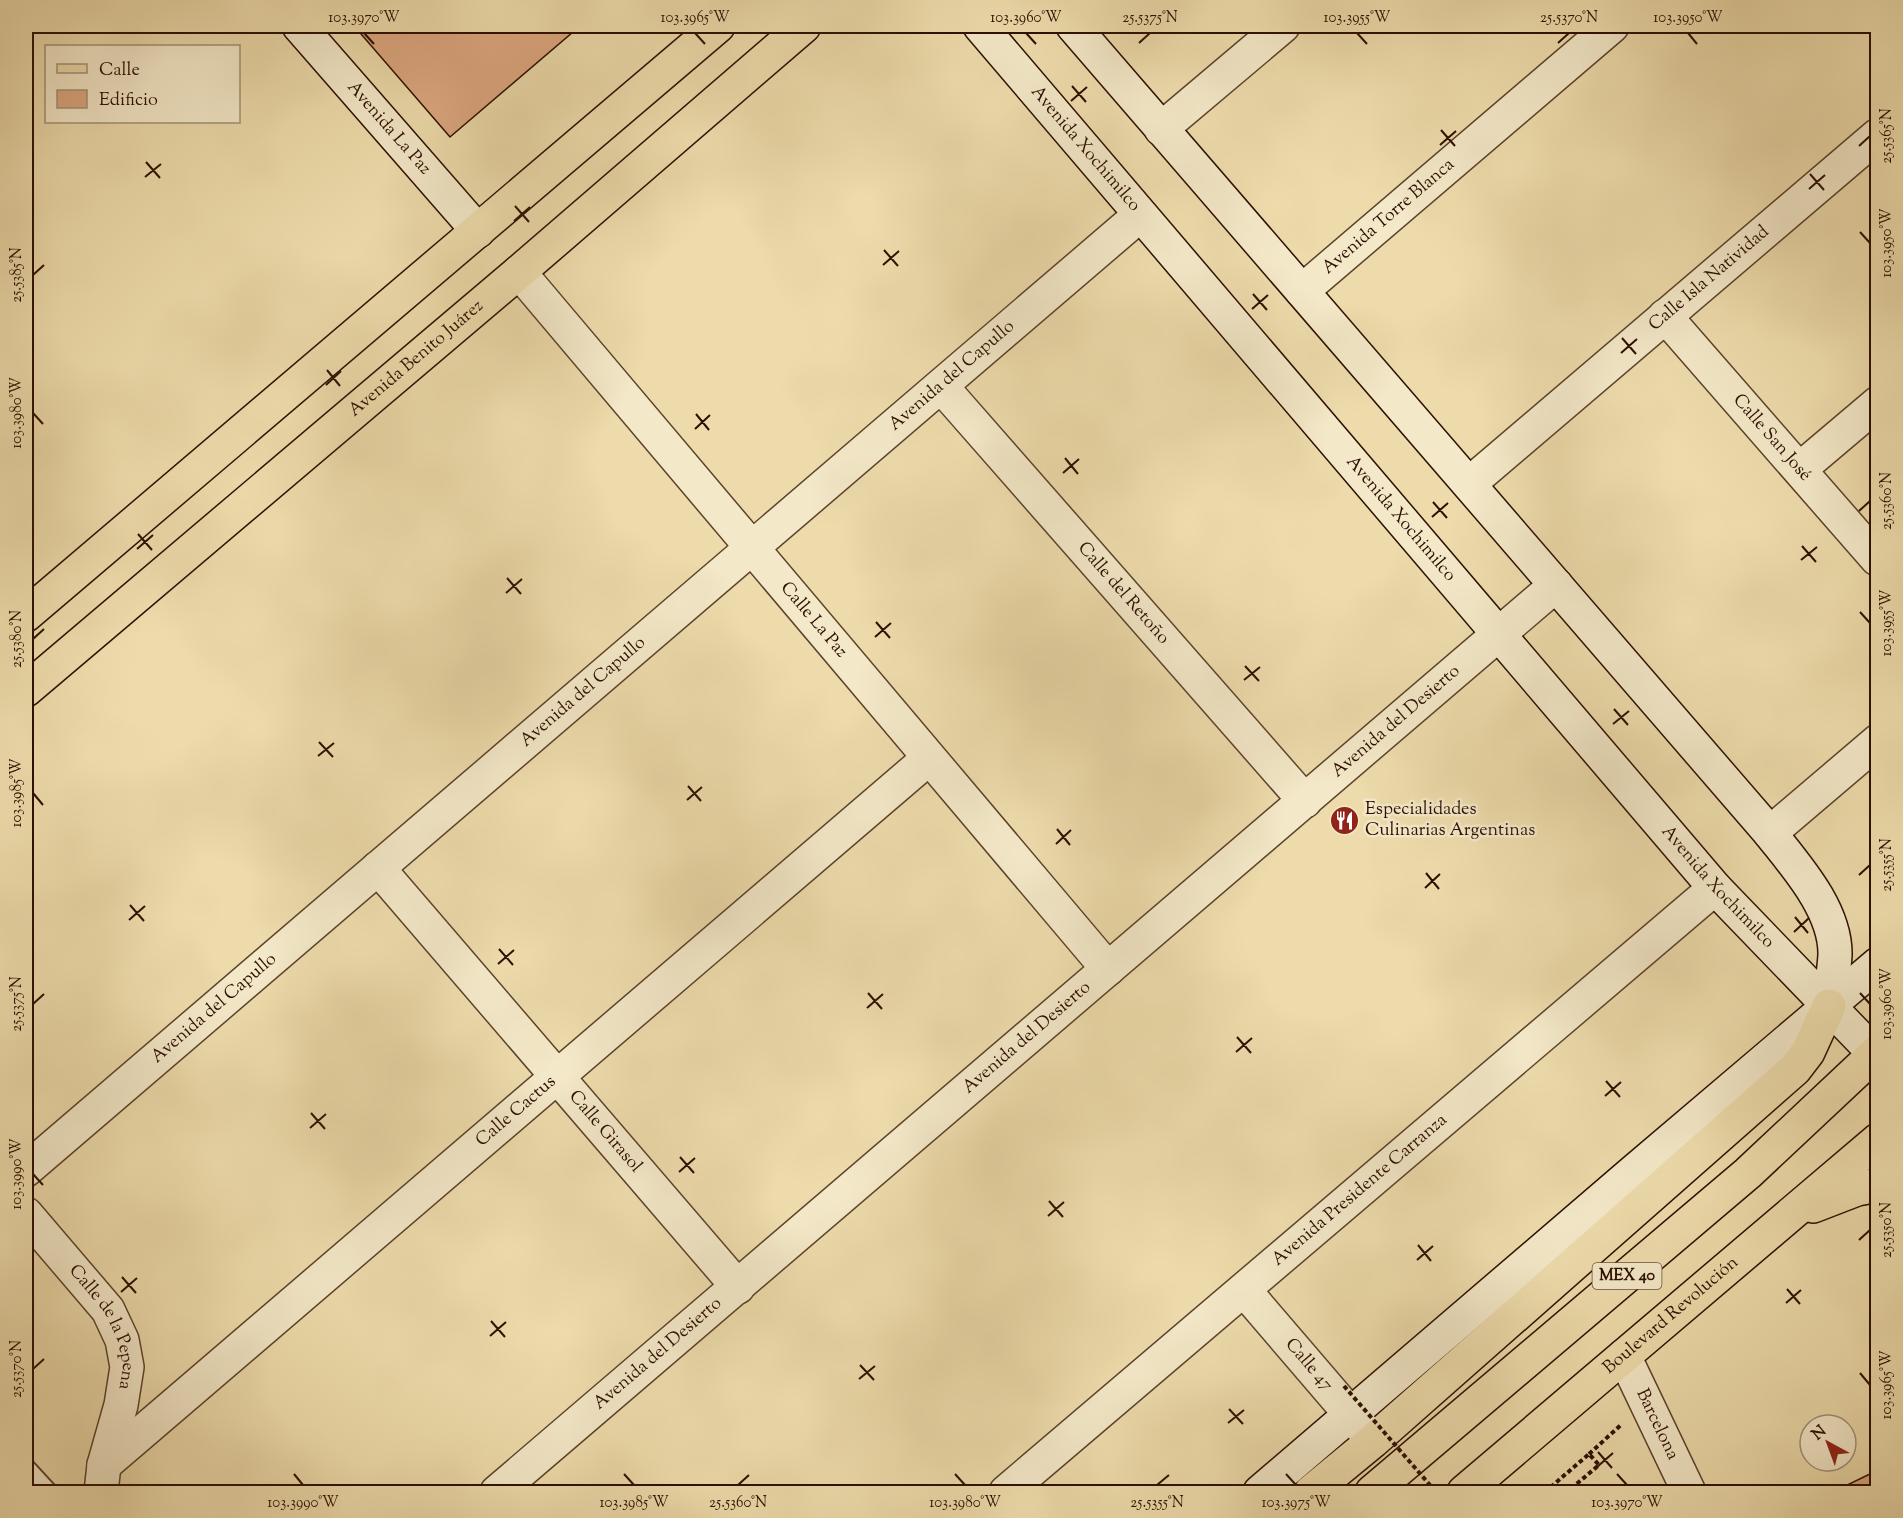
<svg xmlns="http://www.w3.org/2000/svg" width="1903" height="1518" font-family="'Sorts Mill Goudy',serif">
  <style>
    .building { fill: #dca780; stroke: #2c0f02; stroke-width: 1.5 }
    .lines { fill: none; stroke-linecap: round; stroke-linejoin: round }
    .lane-casing { stroke: #5c422c; stroke-width: 20 }
    .street-casing { stroke: #5c422c; stroke-width: 36 }
    .secondary-casing { stroke: #2c0f02; stroke-width: 36 }
    .primary-casing { stroke: #2c0f02; stroke-width: 36 }
    .path { stroke: #2c0f02; stroke-width: 4; stroke-dasharray: 4.5 3; stroke-linecap: butt }
    .lane { stroke: #f3e8c8; stroke-width: 16 }
    .street { stroke: #f3e8c8; stroke-width: 33 }
    .secondary { stroke: #f3e8c8; stroke-width: 33 }
    .primary { stroke: #eddbab; stroke-width: 33 }
    .path-bridge { stroke: #2c0f02; stroke-width: 4; stroke-dasharray: 4.5 3; stroke-linecap: butt }
    .ticks { fill: none; stroke: #2c0f02; stroke-width: 2 }
    .labels { text-anchor: middle; dominant-baseline: central; stroke-width: 5; stroke-linejoin: round; paint-order: stroke }
    .shield { fill: #f3e8c8; stroke: #68503d; stroke-width: 1.5 }
    .shield-label { font-size: 16px; font-weight: bold; fill: #2c0f02 }
    .street-label { font-size: 18px; fill: #2c0f02; stroke: #f3e8c8 }
    .poi-label { font-size: 18px; fill: #2c0f02; stroke: #f3e8c8; text-anchor: start }
    .neatline { fill: none; stroke: #2c0f02; stroke-width: 2 }
    .ticks-label { font-size: 15px; text-anchor: middle; fill: #2c0f02 }
  </style>
  <rect width="100%" height="100%" fill="#eddbab"/>
  <filter id="stains"><feTurbulence type="fractalNoise" baseFrequency=".00333" numOctaves="4"/><feColorMatrix values="0 0 0 0 .2 0 0 0 0 .09 0 0 0 0 .02 0 0 0 .5 -.17"/></filter>
  <radialGradient id="worn" r=".72"><stop offset=".6" stop-color="#630" stop-opacity="0"/><stop offset="1" stop-color="#630" stop-opacity=".3"/></radialGradient>
  <!-- building -->
  <path class="building" d="M357,26h223l-130,111 -95,-110z
    M1878,1470v22h-37l-2,-3z"/>
  <g class="lines">
    <defs>
      <path id="lane" d="M26,1467l23,25"/>
      <g id="street">
        <path d="M1161,129l122,-103"/>
        <path id="s1" d="M519,272l589,697"/>
        <path id="s2" d="M1302,291l310,-265"/>
        <path id="s3" d="M1665,316l212,243"/>
        <path id="s4" d="M941,386l364,415"/>
        <path d="M1800,469l78,-66"/>
        <path id="s5" d="M1469,484l409,-349"/>
        <path d="M1770,833l108,-92"/>
        <path id="s6" d="M378,868l360,419"/>
        <path id="s7" d="M26,1170l1114,-955"/>
        <path id="s8" d="M26,1214l82,96 14,30 5,27 -6,38 -17,60 -3,27"/>
        <path id="s9" d="M1244,1290l126,147"/>
        <path id="s10" d="M1624,1356l65,136"/>
        <path id="s11" d="M104,1465l825,-707"/>
        <path id="s12" d="M497,1492l1059,-907"/>
        <path id="s13" d="M1006,1492l709,-604"/>
      </g>
      <g id="secondary">
        <path id="s14" d="M299,26l179,205"/>
        <path id="s15" d="M980,26l735,862 163,169"/>
        <path d="M1073,26l697,807c26,33 66,77 65,122 -1,17 -4,34 -6,51"/>
        <path d="M1260,1492l372,-319 246,-209"/>
      </g>
      <g id="primary">
        <path d="M26,615l692,-589"/>
        <path id="s16" d="M26,690l493,-418 285,-246"/>
        <path d="M1813,1206l44,-17 21,-4"/>
        <path d="M1311,1492l62,-51 422,-372 13,-17 21,-46"/>
        <path d="M1372,1492l376,-319 130,-122"/>
        <path id="s17" d="M1464,1492l414,-352"/>
      </g>
    </defs>
    <!-- lane casing -->
    <use href="#lane" class="lane-casing"/>
    <!-- street casing -->
    <use href="#street" class="street-casing"/>
    <!-- secondary casing -->
    <use href="#secondary" class="secondary-casing"/>
    <!-- primary casing -->
    <use href="#primary" class="primary-casing"/>
    <!-- path -->
    <path class="path" d="M1589,1454l33,-30
      M1545,1492l44,-38 10,11 -32,27"/>
    <!-- lane -->
    <use href="#lane" class="lane"/>
    <!-- street -->
    <use href="#street" class="street"/>
    <!-- secondary -->
    <use href="#secondary" class="secondary"/>
    <!-- primary -->
    <use href="#primary" class="primary"/>
    <!-- path-bridge -->
    <path class="path-bridge" d="M1344,1386l92,106"/>
  </g>
  <!-- ticks -->
  <path class="ticks" d="M364,33l10,11M695,33l10,11M1026,33l10,11M1357,33l10,11M1688,33l9,11M1139,43l11,-10M1558,43l11,-10M1072,86l14,16M1071,101l16,-14M1441,130l14,16M1440,145l16,-14M1859,146l11,-10M146,162l14,16M1810,174l14,16M145,177l16,-13M1809,189l16,-14M515,206l14,16M514,221l16,-14M1860,232l10,11M884,250l14,16M883,265l16,-14M33,275l11,-10M1253,294l14,16M1252,309l16,-14M1622,338l14,16M1621,353l16,-14M327,370l13,16M326,385l15,-14M33,413l10,11M696,414l13,16M695,429l15,-14M1065,458l13,16M1063,473l16,-14M1433,502l14,16M1859,511l11,-10M1432,517l16,-14M138,534l14,16M1802,546l14,16M137,549l16,-14M1801,560l16,-13M507,578l14,16M506,593l16,-14M1860,612l10,11M876,622l14,16M875,637l16,-14M33,639l11,-10M1245,666l14,15M1244,680l16,-13M1614,709l14,16M1613,724l16,-13M319,742l14,15M318,756l16,-13M688,786l13,15M33,793l10,12M687,800l15,-13M1057,829l13,16M1056,844l15,-14M1426,873l13,16M1859,875l11,-10M1425,888l15,-14M130,905l14,16M1795,917l13,16M129,920l16,-14M1794,932l15,-14M499,949l14,16M498,964l16,-14M868,993l14,16M1860,993l10,11M33,1004l11,-10M867,1008l16,-14M1237,1037l14,16M1236,1052l16,-14M1606,1081l14,16M1605,1096l16,-14M311,1113l14,16M310,1128l16,-14M680,1157l14,16M679,1172l16,-14M33,1174l10,11M1049,1201l14,16M1048,1216l16,-14M1859,1240l11,-10M1418,1245l13,16M1417,1260l16,-14M122,1277l14,16M1787,1289l13,15M121,1292l16,-14M1786,1303l15,-13M491,1321l14,16M490,1336l16,-14M860,1365l14,15M33,1369l11,-10M1860,1373l10,12M859,1379l16,-13M1229,1409l14,15M1228,1423l16,-13M1598,1452l14,16M1597,1467l16,-14M294,1474l9,11M624,1474l10,11M955,1474l10,11M1286,1474l10,11M1617,1474l10,11M738,1485l11,-10M1157,1485l12,-10"/>
  <!-- icons -->
  <defs>
    <symbol id="restaurant-disc" viewBox="-11 -11 22 22"><circle r="9.5" fill="#8f2418" stroke="#f3e8c8"/><path d="M-5-6h1v4h1v-4h1v4h1v-4h1v5L-1.5 .5V6h-2V.5L-5-1ZM5-6V6H3V1.5H1.5Q1.5-4 5-6Z" fill="#fff"/></symbol>
  </defs>
  <g fill-rule="evenodd">
    <use href="#restaurant-disc" x="1328" y="804" width="33" height="33"/>
  </g>
  <g class="labels">
    <!-- shield labels -->
    <rect class="shield" x="1592.5" y="1263" width="69" height="26" rx="4.5"/>
    <g class="shield-label">
      <text x="1627" y="1276">MEX 40</text>
    </g>
    <!-- street labels -->
    <g class="street-label">
      <text stroke="none"><textPath href="#s14" startOffset="136">Avenida La Paz</textPath></text>
      <text stroke="none"><textPath href="#s15" startOffset="162">Avenida Xochimilco</textPath></text>
      <text stroke="none"><textPath href="#s2" startOffset="114">Avenida Torre Blanca</textPath></text>
      <text stroke="none"><textPath href="#s5" startOffset="316">Calle Isla Natividad</textPath></text>
      <text stroke="none"><textPath href="#s16" startOffset="512">Avenida Benito Juárez</textPath></text>
      <text stroke="none"><textPath href="#s7" startOffset="1220">Avenida del Capullo</textPath></text>
      <text stroke="none"><textPath href="#s3" startOffset="162">Calle San José</textPath></text>
      <text stroke="none"><textPath href="#s15" startOffset="648">Avenida Xochimilco</textPath></text>
      <text stroke="none"><textPath href="#s4" startOffset="276">Calle del Retoño</textPath></text>
      <text stroke="none"><textPath href="#s1" startOffset="456">Calle La Paz</textPath></text>
      <text stroke="none"><textPath href="#s7" startOffset="734">Avenida del Capullo</textPath></text>
      <text stroke="none"><textPath href="#s12" startOffset="1184">Avenida del Desierto</textPath></text>
      <text stroke="none"><textPath href="#s15" startOffset="1134">Avenida Xochimilco</textPath></text>
      <text stroke="none"><textPath href="#s7" startOffset="248">Avenida del Capullo</textPath></text>
      <text stroke="none"><textPath href="#s12" startOffset="698">Avenida del Desierto</textPath></text>
      <text stroke="none"><textPath href="#s11" startOffset="543">Calle Cactus</textPath></text>
      <text stroke="none"><textPath href="#s6" startOffset="348">Calle Girasol</textPath></text>
      <text stroke="none"><textPath href="#s13" startOffset="465">Avenida Presidente Carranza</textPath></text>
      <text stroke="none"><textPath href="#s17" startOffset="272">Boulevard Revolución</textPath></text>
      <text stroke="none"><textPath href="#s8" startOffset="140">Calle de la Pepena</textPath></text>
      <text stroke="none"><textPath href="#s12" startOffset="212">Avenida del Desierto</textPath></text>
      <text stroke="none"><textPath href="#s9" startOffset="99">Calle 47</textPath></text>
      <text stroke="none"><textPath href="#s10" startOffset="76">Barcelona</textPath></text>
    </g>
    <!-- poi labels -->
    <g class="poi-label">
      <text x="1365" y="810">Especialidades<tspan x="1365" dy="21">Culinarias Argentinas</tspan></text>
    </g>
  </g>
  <!-- margin -->
  <rect width="1903" height="1518" fill="none" stroke="#eddbab" stroke-width="66"/>
  <!-- legend -->
  <rect x="45" y="45" width="195" height="78" fill="#f3e8c8" stroke="#a39179" stroke-width="1.5"/>
  <rect x="57" y="64" width="30" height="9" fill="#eddbab" stroke="#a39179" stroke-width="1.5"/>
  <text x="99" y="75" font-size="18" fill="#2c0f02">Calle</text>
  <rect x="57" y="90" width="30" height="18" fill="#dca780" stroke="#a39179" stroke-width="1.5"/>
  <text x="99" y="105" font-size="18" fill="#2c0f02">Edificio</text>
  <!-- north arrow -->
  <g transform="translate(1828 1443) rotate(319)"><circle r="28" fill="#f3e8c8" stroke="#a39179" stroke-width="1.5"/>
  <path d="M0-4.5L10 22L0 15L-10 22Z" fill="#8f2418"/>
  <text y="-9" font-size="16" font-weight="bold" text-anchor="middle" fill="#2c0f02">N</text>
  </g>
  <rect x="33" y="33" width="1837" height="1452" class="neatline"/>
  <g class="ticks-label">
    <text x="364" y="22">103.3970°W</text>
    <text x="695" y="22">103.3965°W</text>
    <text x="1026" y="22">103.3960°W</text>
    <text x="1150" y="22">25.5375°N</text>
    <text x="1357" y="22">103.3955°W</text>
    <text x="1569" y="22">25.5370°N</text>
    <text x="1688" y="22">103.3950°W</text>
    <text transform="translate(1886 136) rotate(-90)" y="5">25.5365°N</text>
    <text transform="translate(1886 243) rotate(-90)" y="5">103.3950°W</text>
    <text transform="translate(16 275) rotate(-90)" y="5">25.5385°N</text>
    <text transform="translate(16 413) rotate(-90)" y="5">103.3980°W</text>
    <text transform="translate(1886 501) rotate(-90)" y="5">25.5360°N</text>
    <text transform="translate(1886 623) rotate(-90)" y="5">103.3955°W</text>
    <text transform="translate(16 639) rotate(-90)" y="5">25.5380°N</text>
    <text transform="translate(16 793) rotate(-90)" y="5">103.3985°W</text>
    <text transform="translate(1886 865) rotate(-90)" y="5">25.5355°N</text>
    <text transform="translate(16 1004) rotate(-90)" y="5">25.5375°N</text>
    <text transform="translate(1886 1004) rotate(-90)" y="5">103.3960°W</text>
    <text transform="translate(16 1174) rotate(-90)" y="5">103.3990°W</text>
    <text transform="translate(1886 1230) rotate(-90)" y="5">25.5350°N</text>
    <text transform="translate(16 1369) rotate(-90)" y="5">25.5370°N</text>
    <text transform="translate(1886 1385) rotate(-90)" y="5">103.3965°W</text>
    <text x="303" y="1507">103.3990°W</text>
    <text x="634" y="1507">103.3985°W</text>
    <text x="738" y="1507">25.5360°N</text>
    <text x="965" y="1507">103.3980°W</text>
    <text x="1157" y="1507">25.5355°N</text>
    <text x="1296" y="1507">103.3975°W</text>
    <text x="1627" y="1507">103.3970°W</text>
  </g>
  <rect width="100%" height="100%" filter="url(#stains)"/>
  <rect width="100%" height="100%" fill="url(#worn)"/>
</svg>
